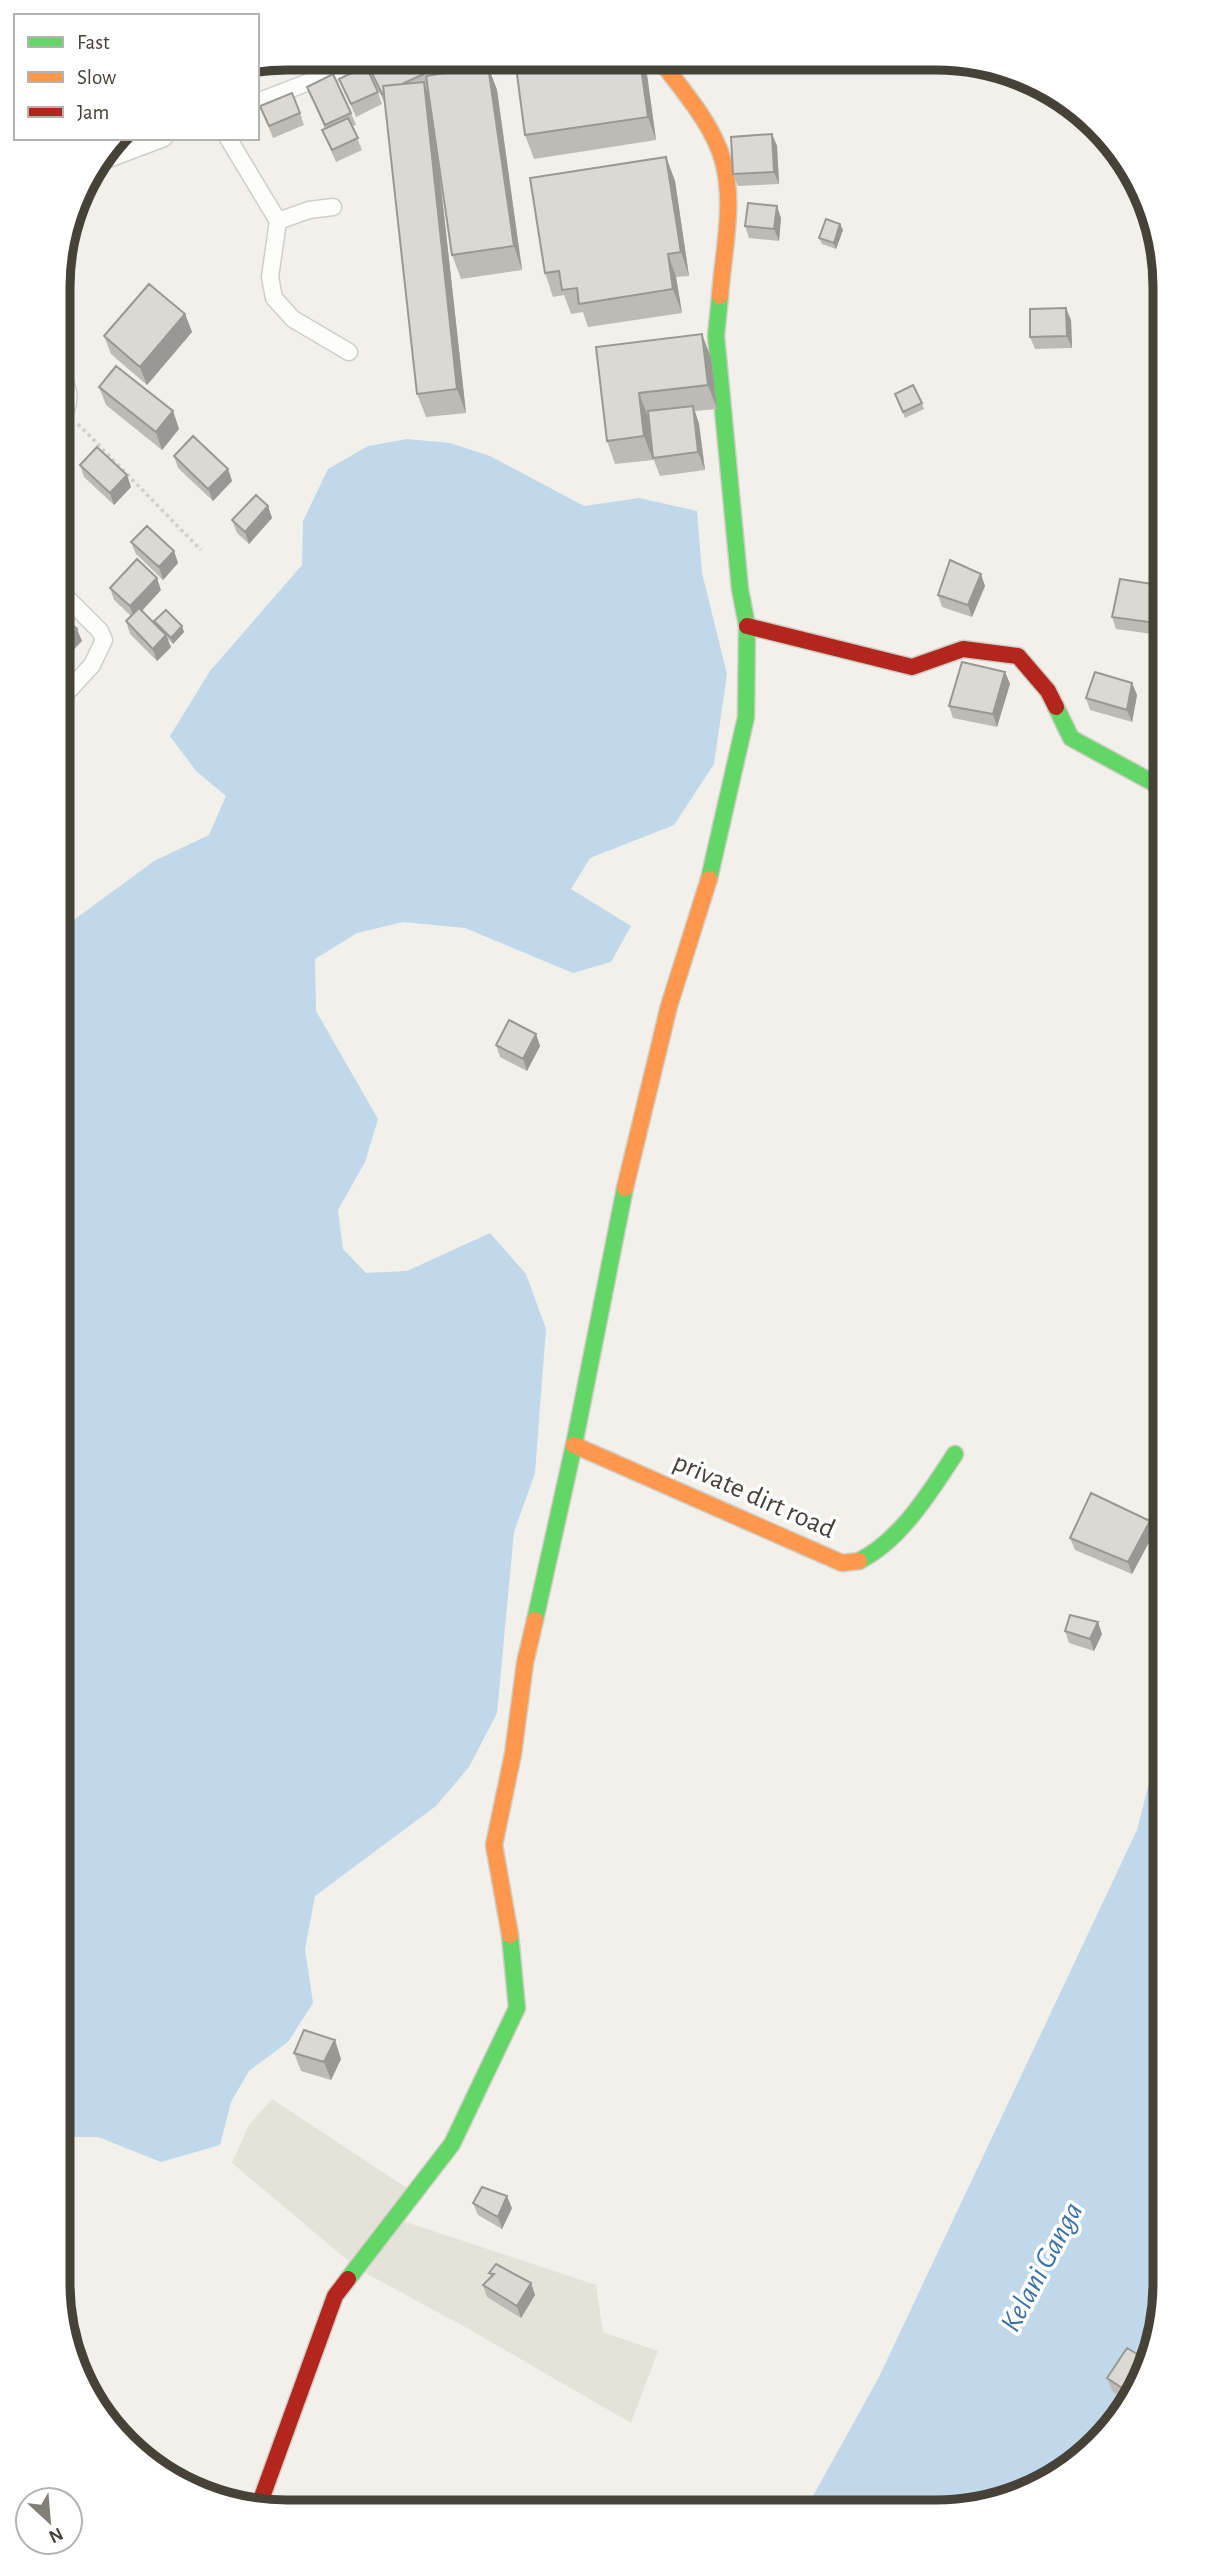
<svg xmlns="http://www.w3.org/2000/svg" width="1223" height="2570" font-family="'Alegreya Sans',sans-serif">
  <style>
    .residential { fill: #e5e2da }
    .water { fill: #c1d8ea }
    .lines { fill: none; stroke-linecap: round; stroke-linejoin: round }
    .street-casing { stroke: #cfcec9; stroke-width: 19 }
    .fast-casing { stroke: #d0cdc3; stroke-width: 19 }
    .slow-casing { stroke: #d0cdc3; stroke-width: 19 }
    .jam-casing { stroke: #d0cdc3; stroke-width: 19 }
    .path { stroke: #d1d0cb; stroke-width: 3.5; stroke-dasharray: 3.5 3.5; stroke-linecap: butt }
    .street { stroke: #fdfdfc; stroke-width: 16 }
    .fast { stroke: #63d668; stroke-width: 16 }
    .slow { stroke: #ff974d; stroke-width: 16 }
    .jam { stroke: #b3261e; stroke-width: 16 }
    .wall { fill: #bcbbb6 }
    .shaded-wall { fill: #999894 }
    .building { fill: #dbd9d4; stroke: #999894; stroke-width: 2 }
    .labels { text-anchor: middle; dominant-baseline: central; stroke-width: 7; stroke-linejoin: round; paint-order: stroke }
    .street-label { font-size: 28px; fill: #464238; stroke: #fff }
    .water-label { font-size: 30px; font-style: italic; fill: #3b73a9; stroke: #fff }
    .rim { fill: none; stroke: #464238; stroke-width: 9 }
  </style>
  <rect width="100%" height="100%" fill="#f1f0eb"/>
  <!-- residential -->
  <path class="residential" d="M272,2099l135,89 -10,31 199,66 7,47 55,19 -27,72 -164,-95 -109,-59 -126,-106 17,-38z"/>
  <!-- water -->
  <path class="water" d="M407,439l43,4 40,13 94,50 55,-8 58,13 5,62 25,101 -13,90 -40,61 -84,33 -19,31 60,37 -20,36 -38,11 -108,-45 -62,-6 -46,11 -42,26 1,52 62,108 -13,43 -27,48 5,39 23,24 41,-2 83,-38 36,41 20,55 -11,144 -21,59 -17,181 -28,54 -33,39 -121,90 -10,53 8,54 -25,39 -39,29 -18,31 -11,43 -59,17 -63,-25h-33l-4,-1213 10,-2 83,-61 55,-26 17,-39 -30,-25 -26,-35 40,-65 92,-106 1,-44 25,-52 40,-23z
    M1163,1728l2,571 -8,34 -22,50 -77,93 -62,28 -188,1 71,-128 258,-547z"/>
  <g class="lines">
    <defs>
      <path id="street" d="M257,102l114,-44
        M228,138l50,83 -8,56 4,21 19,21 56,33
        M98,163l66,-25
        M278,221l31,-11 24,-3
        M59,371c10,17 15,32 0,48
        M59,590l41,41 4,9 -12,25 -32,35"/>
      <path id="fast" d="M1056,707l15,31 88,48
        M709,879l37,-162 1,-91 -7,-37 -24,-253 4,-40
        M859,1561c42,-21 71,-69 96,-107
        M535,1620l39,-175 51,-257
        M348,2279l104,-135 65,-136 -7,-73"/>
      <path id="slow" d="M660,60c22,30 53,64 63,101 12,43 0,92 -3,135
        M625,1188l44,-182 40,-127
        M574,1445l268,118 17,-2
        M510,1935l-16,-90 19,-91 12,-91 10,-43"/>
      <path id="jam" d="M747,626l165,41 51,-18 55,7 30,35 8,16
        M258,2508l77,-212 13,-17"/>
    </defs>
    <!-- street casing -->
    <use href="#street" class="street-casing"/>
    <!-- fast casing -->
    <use href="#fast" class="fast-casing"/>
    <!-- slow casing -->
    <use href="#slow" class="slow-casing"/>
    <!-- jam casing -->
    <use href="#jam" class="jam-casing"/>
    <!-- path -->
    <path class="path" d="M78,424l123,126"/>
    <!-- street -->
    <use href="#street" class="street"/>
    <!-- fast -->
    <use href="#fast" class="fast"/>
    <!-- slow -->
    <use href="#slow" class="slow"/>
    <!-- jam -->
    <use href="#jam" class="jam"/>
  </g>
  <!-- wall -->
  <path class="wall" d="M645,60l11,80 -122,19 -9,-24z
    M367,63l57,11 4,12 60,-20 9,24 25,180 -61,9 -9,-24 -15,-104 29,262 -40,4 -9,-23 -32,-290 -14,-29z
    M339,79l39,13 4,12 -26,13z
    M307,87l44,26 5,12 -4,1 10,24 -26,12 -14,-32 3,-1z
    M260,106l40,7 4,12 -31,13z
    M772,134l5,12 2,38 -41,2 -5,-12z
    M666,157l9,24 14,95 -13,1 6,36 -94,14 -5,-15 -12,2 -7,-19 -11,2 -8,-24z
    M781,218l-2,23 -30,-3 -4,-12z
    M840,224l3,6 -7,19 -14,-5 -3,-6z
    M185,314l7,18 -45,53 -36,-31 -7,-18z
    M1071,320l1,28 -37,1 -5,-12z
    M596,347l115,11 6,51 -22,2 4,13 6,46 -45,6 -7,-18 -5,-41 5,43 -38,4 -8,-23z
    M99,387l74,24 6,18 -17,21 -56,-45z
    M895,394l27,9 2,6 -19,9z
    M174,456l54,13 4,12 -19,20 -35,-33z
    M80,465l47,10 4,12 -17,18 -30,-28z
    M268,506l4,12 -23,26 -12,-11 -5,-13z
    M131,542l43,9 4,12 -15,17 -27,-26z
    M1159,585v50l-43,-6 -4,-12z
    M985,586l-13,31 -30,-10 -4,-12z
    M110,588l51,2 -19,21 14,13 -2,-3 30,11 -11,12 -6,-6 4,9 -14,14 -27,-27 -4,-13 5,-5 -17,-16z
    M1005,672l5,12 -13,43 -44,-9 -4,-12z
    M1132,683l5,12 -5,27 -42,-12 -4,-12z
    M536,1034l4,12 -13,25 -27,-14 -4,-12z
    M1150,1521l4,12 -22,41 -57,-24 -5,-12z
    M1065,1631l37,3 -8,17 -25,-8z
    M294,2053l47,6 -10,21 -30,-9z
    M473,2203l39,5 -10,21 -24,-14z
    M1165,2253v29l-5,-3 -4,-12z
    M489,2273l42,10 4,12 -14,23 -34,-21 -4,-12 8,-8z
    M1148,2371l-19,31 -17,-11 -5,-13z"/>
  <!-- shaded-wall -->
  <path class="shaded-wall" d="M640,60h5l11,80 -8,-23z
    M488,66l9,24 25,180 -8,-24z
    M424,82l8,24 34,307 -9,-24z
    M772,134l5,12 2,38 -5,-12z
    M666,157l9,24 14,95 -8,-24z
    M777,206l4,12 -2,23 -5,-12z
    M840,224l3,6 -7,19 -2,-6z
    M668,254l8,23 6,36 -9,-24z
    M1066,308l5,12 1,28 -5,-12z
    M185,314l7,18 -45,53 -7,-18z
    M702,334l9,24 6,51 -9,-24z
    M639,393l9,24 5,43 -9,-24z
    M693,406l6,18 6,46 -7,-18z
    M173,411l6,18 -17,21 -6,-18z
    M228,469l4,12 -19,20 -5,-12z
    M127,475l4,12 -17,18 -4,-12z
    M59,479l3,10 -3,3z
    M268,506l4,12 -23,26 -4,-12z
    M174,551l4,12 -15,17 -4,-13z
    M981,574l4,12 -13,31 -4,-12z
    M157,578l4,12 -27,29 -4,-13z
    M1159,606v24l-3,-7z
    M182,626l2,6 -11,12 -2,-6z
    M77,629l5,12 -22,23v-16z
    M166,635l5,12 -14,14 -4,-12z
    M1005,672l5,12 -13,43 -4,-13z
    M1132,683l5,12 -5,27 -5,-12z
    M536,1034l4,12 -13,25 -4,-12z
    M1150,1521l4,12 -22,41 -4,-12z
    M1098,1622l4,12 -8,17 -4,-12z
    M335,2040l6,19 -10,21 -7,-18z
    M507,2196l5,12 -10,21 -4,-12z
    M531,2283l4,12 -14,23 -4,-12z"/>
  <!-- building -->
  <path class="building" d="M378,58l38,1 8,15 -22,10 -19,2 1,7 -2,1 -15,-31z
    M515,59l125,1 8,57 -123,18z
    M366,66l12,26 -27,12 -12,-25z
    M488,66l26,180 -62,9 -26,-179z
    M333,74l18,39 -26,12 -18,-38z
    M424,82l33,307 -40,5 -34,-308z
    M292,93l8,20 -31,13 -9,-20z
    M348,118l10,20 -26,12 -10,-20z
    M772,134l2,38 -41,2 -2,-37z
    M666,157l15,95 -13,2 5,35 -94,15 -2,-16 -15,2 -3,-19 -14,2 -15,-95z
    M748,203l29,3 -3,23 -29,-3z
    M826,219l14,5 -6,19 -15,-5z
    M149,284l36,30 -45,53 -36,-31z
    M1066,308l1,28 -37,1v-28z
    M702,334l6,51 -69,8 5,43 -37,5 -11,-94z
    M116,366l57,45 -17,21 -57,-45z
    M913,385l9,18 -19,9 -8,-18z
    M693,406l5,46 -45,6 -5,-47z
    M193,436l35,33 -20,20 -34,-33z
    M97,447l30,28 -17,18 -30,-28z
    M256,495l12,11 -23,26 -13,-12z
    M147,526l27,25 -15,16 -28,-25z
    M137,559l20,19 -27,28 -20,-18z
    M950,560l31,14 -13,31 -30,-10z
    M1120,579l39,6v21l-3,17 -44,-6z
    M139,608l27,27 -13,14 -27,-28z
    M166,610l16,16 -11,12 -17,-17z
    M59,612l18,17 -17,19z
    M962,662l43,10 -12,42 -44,-8z
    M1095,672l37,11 -5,27 -41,-12z
    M509,1020l27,14 -13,25 -27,-14z
    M1091,1493l59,28 -22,41 -58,-24z
    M1070,1615l28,7 -8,17 -25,-8z
    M304,2030l31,10 -11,22 -30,-9z
    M482,2187l25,9 -9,21 -25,-14z
    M1165,2253v19l-9,-5z
    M496,2264l35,19 -14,23 -34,-21 11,-11 -5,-1z
    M1127,2348l23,14 -2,9 -15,24 -26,-17z"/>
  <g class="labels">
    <!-- street labels -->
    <g class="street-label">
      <text transform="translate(754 1496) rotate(24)">private dirt road</text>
    </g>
    <!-- water labels -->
    <g class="water-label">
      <text transform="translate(1042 2267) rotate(-62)">Kelani Ganga</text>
    </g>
  </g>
  <!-- crop -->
  <path d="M0 0H1223V2570H0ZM287 70H936A217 217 0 0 1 1153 287V2283A217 217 0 0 1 936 2500H287A217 217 0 0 1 70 2283V287A217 217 0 0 1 287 70Z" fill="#fff" fill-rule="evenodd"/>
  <path class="rim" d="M287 70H936A217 217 0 0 1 1153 287V2283A217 217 0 0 1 936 2500H287A217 217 0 0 1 70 2283V287A217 217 0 0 1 287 70Z"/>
  <!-- legend -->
  <rect x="14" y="14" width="245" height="126" fill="#ffffff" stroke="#b5b3af" stroke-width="2"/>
  <rect x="28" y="37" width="35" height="10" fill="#63d668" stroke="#b5b3af" stroke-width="2"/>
  <text x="77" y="49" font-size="21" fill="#464238">Fast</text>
  <rect x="28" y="72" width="35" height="10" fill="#ff974d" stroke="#b5b3af" stroke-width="2"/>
  <text x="77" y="84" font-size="21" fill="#464238">Slow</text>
  <rect x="28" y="107" width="35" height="10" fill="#b3261e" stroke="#b5b3af" stroke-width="2"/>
  <text x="77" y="119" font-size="21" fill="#464238">Jam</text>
  <!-- north arrow -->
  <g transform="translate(49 2521) rotate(154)"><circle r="33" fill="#ffffff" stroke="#b5b3af" stroke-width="2"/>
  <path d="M0-5L12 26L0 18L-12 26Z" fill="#827f77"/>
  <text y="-10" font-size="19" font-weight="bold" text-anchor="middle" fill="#464238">N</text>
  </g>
</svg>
